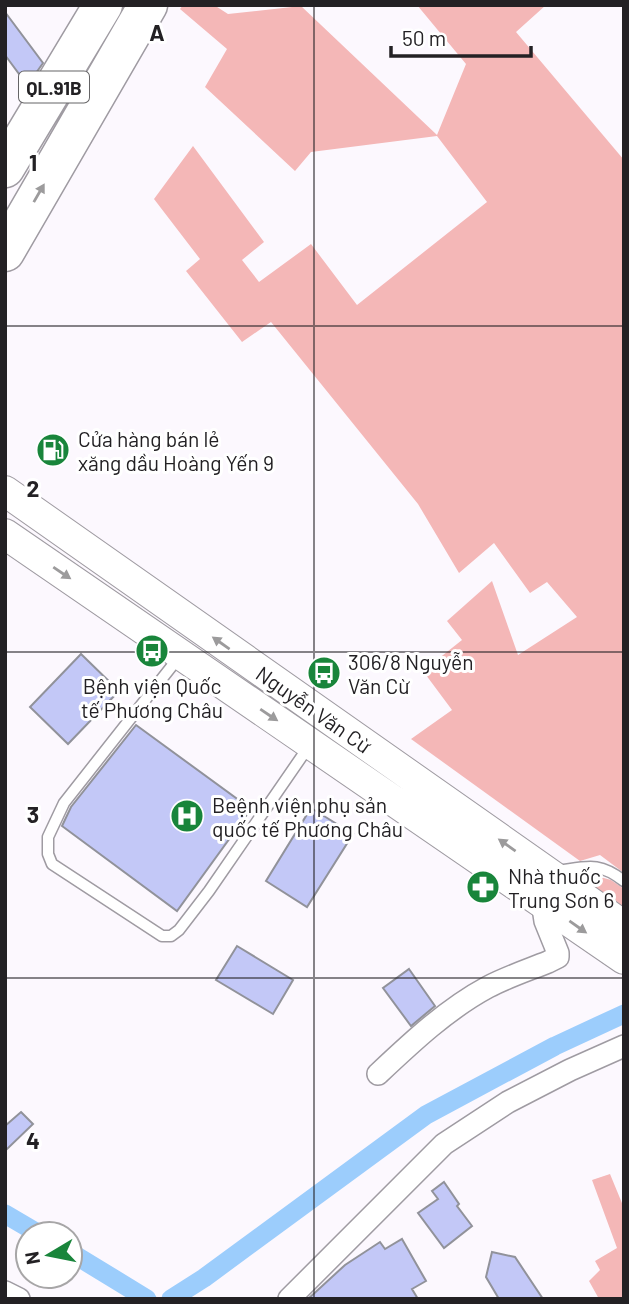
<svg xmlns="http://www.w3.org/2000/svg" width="629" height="1304" font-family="Barlow,sans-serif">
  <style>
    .green { fill: #f4b7b7 }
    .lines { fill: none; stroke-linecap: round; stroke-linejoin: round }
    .canal { stroke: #9ccdfc; stroke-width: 19 }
    .building { fill: #c3c8f7; stroke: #91929a; stroke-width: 2 }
    .lane-casing { stroke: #9f9ba2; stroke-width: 13 }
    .street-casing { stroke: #9f9ba2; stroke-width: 24 }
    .secondary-casing { stroke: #9f9ba2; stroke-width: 32 }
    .highway-casing { stroke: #9f9ba2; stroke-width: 41 }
    .lane { stroke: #fff; stroke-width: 10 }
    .street { stroke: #fff; stroke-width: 21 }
    .secondary { stroke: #fff; stroke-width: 30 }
    .highway { stroke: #fff; stroke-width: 38 }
    .oneway { fill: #9c9b9c }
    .grid { fill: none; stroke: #232124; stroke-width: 2; stroke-opacity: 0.55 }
    .labels { text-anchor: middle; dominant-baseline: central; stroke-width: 6; stroke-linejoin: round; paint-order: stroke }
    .shield { fill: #fff; stroke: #656466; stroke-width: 2 }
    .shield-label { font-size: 19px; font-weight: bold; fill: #232124 }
    .poi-label { font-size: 21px; fill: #232124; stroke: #fff; text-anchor: start }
    .street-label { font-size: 21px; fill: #232124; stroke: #fff }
    .grid-label { font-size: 23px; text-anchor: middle; font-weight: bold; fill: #232124; stroke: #fff; stroke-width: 6; stroke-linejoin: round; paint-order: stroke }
  </style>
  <rect width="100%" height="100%" fill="#fcf8fe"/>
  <!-- green -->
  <path class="green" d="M183,5h31l14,9 73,-8 136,129 29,-71 -49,-59h129l-30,27 108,128v713l-24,-18 -20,6 -169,-122 41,-29 -29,-39 39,-31 -15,-19 45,-40 26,74 59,-38 -30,-35 -17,11 -36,-50 -35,30 -41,-69 -147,-182 -29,20 -56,-71 14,-12 -46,-60 39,-53 71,96 -22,18 17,22 52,-38 46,61 130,-103 -50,-66 -126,16 -16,19 -90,-84 22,-38 -47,-40z
    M586,873l25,7 13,9v24l-50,-35z
    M610,1174l14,34v91h-25l-10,-18 11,-11 -5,-9 22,-13 -25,-68z"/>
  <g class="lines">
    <!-- canal -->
    <path class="canal" d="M5,1214l34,20
      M70,1252l77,47
      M171,1299l33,-21 222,-163 129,-69 69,-32"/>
  </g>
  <!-- building -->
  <path class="building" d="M5,12l38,51 -7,10 -11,9 -20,-27z
    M81,654l38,37 -51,53 -38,-37z
    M136,725l115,84 -74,102 -115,-85 9,-19z
    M311,808l42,26 -46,73 -41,-26z
    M237,946l56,34 -20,34 -57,-34z
    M409,969l26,37 -24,20 -28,-38z
    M21,1112l12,12 -28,27v-25z
    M444,1182l15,22 -2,2 15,20 -28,22 -26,-35 20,-14 -6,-8z
    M402,1239l24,42 -14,8 6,10h-110l37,-34 35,-23 5,7z
    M492,1252l23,5 28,42h-44l-13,-22z"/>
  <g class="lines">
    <defs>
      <path id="lane" d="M179,657l-115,146 -16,34v17l4,10 110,72h9l8,-6 30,-39 100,-145
        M557,871c30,-4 41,-10 67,10"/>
      <path id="street" d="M378,1074c34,-32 69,-65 110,-87 19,-10 40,-17 60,-25l10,-5v-4l-13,-32 -3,-20
        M5,1292l14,7
        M289,1299l155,-155 64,-42 62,-32 54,-24"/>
      <path id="secondary" d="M5,491l619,435
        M5,534l619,425"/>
      <path id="highway" d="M5,168l98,-163
        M5,252l143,-247"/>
    </defs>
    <!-- lane casing -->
    <use href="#lane" class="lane-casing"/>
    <!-- street casing -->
    <use href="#street" class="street-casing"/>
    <!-- secondary casing -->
    <use href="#secondary" class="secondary-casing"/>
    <!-- highway casing -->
    <use href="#highway" class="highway-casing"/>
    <!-- lane -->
    <use href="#lane" class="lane"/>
    <!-- street -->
    <use href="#street" class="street"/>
    <!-- secondary -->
    <use href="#secondary" class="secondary"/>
    <!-- highway -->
    <use href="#highway" class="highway"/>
  </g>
  <!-- one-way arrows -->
  <defs><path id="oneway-solid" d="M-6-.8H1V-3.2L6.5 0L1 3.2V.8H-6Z" transform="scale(1.75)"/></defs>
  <g class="oneway">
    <use href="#oneway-solid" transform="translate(39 193) rotate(-60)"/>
    <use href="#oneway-solid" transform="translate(62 573) rotate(34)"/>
    <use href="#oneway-solid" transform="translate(221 643) rotate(-145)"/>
    <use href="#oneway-solid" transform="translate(269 715) rotate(34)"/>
    <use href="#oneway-solid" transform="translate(507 845) rotate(-145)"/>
    <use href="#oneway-solid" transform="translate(578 927) rotate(35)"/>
  </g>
  <!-- grid -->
  <path class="grid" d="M314,5v1294M5,326h619M5,652h619M5,978h619"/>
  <!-- icons -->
  <defs>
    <symbol id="fuel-disc" viewBox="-11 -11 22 22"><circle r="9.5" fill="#19853b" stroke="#fff"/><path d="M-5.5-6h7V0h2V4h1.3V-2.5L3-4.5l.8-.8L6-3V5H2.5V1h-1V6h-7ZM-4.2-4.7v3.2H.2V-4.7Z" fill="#fff"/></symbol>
    <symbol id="bus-disc" viewBox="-11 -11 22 22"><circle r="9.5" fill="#19853b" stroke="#fff"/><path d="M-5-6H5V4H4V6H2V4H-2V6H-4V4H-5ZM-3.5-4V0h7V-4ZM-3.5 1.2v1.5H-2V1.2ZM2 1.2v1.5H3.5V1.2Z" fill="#fff"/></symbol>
    <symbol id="hospital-disc" viewBox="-11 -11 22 22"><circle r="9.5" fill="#19853b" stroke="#fff"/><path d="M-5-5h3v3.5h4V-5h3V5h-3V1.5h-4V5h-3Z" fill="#fff"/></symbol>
    <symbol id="pharmacy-disc" viewBox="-11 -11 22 22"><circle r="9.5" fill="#19853b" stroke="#fff"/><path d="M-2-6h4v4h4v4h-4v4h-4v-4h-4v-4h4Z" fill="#fff"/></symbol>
  </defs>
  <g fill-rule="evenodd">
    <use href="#fuel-disc" x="34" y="431" width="38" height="38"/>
    <use href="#bus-disc" x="133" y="632" width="38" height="38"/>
    <use href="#bus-disc" x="305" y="654" width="38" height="38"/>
    <use href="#hospital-disc" x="168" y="797" width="38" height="38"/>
    <use href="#pharmacy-disc" x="464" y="868" width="38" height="38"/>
  </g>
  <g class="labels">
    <!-- shield labels -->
    <rect class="shield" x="19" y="71.5" width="70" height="31" rx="5"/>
    <g class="shield-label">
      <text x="54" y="87">QL.91B</text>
    </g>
    <!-- poi labels -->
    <g class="poi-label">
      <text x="78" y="438">Cửa hàng bán lẻ<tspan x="78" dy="24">xăng dầu Hoàng Yến 9</tspan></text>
      <text x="348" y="661">306/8 Nguyễn<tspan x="348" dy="24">Văn Cừ</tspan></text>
      <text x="152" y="685" text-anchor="middle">Bệnh viện Quốc<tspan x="152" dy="24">tế Phương Châu</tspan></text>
      <text x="212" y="804">Beệnh viện phụ sản<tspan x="212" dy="24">quốc tế Phương Châu</tspan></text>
      <text x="508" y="875">Nhà thuốc<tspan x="508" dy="24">Trung Sơn 6</tspan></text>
    </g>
    <!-- street labels -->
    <g class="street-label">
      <text transform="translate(314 709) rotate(35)">Nguyễn Văn Cừ</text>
    </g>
  </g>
  <g class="grid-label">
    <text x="157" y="41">A</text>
    <text x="33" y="171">1</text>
    <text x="33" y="497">2</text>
    <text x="33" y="823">3</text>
    <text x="33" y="1149">4</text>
  </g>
  <!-- border -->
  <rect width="629" height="1304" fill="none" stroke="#232124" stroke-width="14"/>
  <!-- north arrow -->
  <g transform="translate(49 1255) rotate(260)"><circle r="33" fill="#ffffff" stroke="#a7a6a7" stroke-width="2"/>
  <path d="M0-5L12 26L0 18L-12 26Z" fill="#19853b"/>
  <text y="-10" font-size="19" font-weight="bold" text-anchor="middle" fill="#232124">N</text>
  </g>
  <!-- scale -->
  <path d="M391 46v10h140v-10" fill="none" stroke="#232124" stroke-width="3.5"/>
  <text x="402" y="46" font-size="21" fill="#232124" stroke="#ffffff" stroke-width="5" paint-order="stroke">50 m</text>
</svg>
